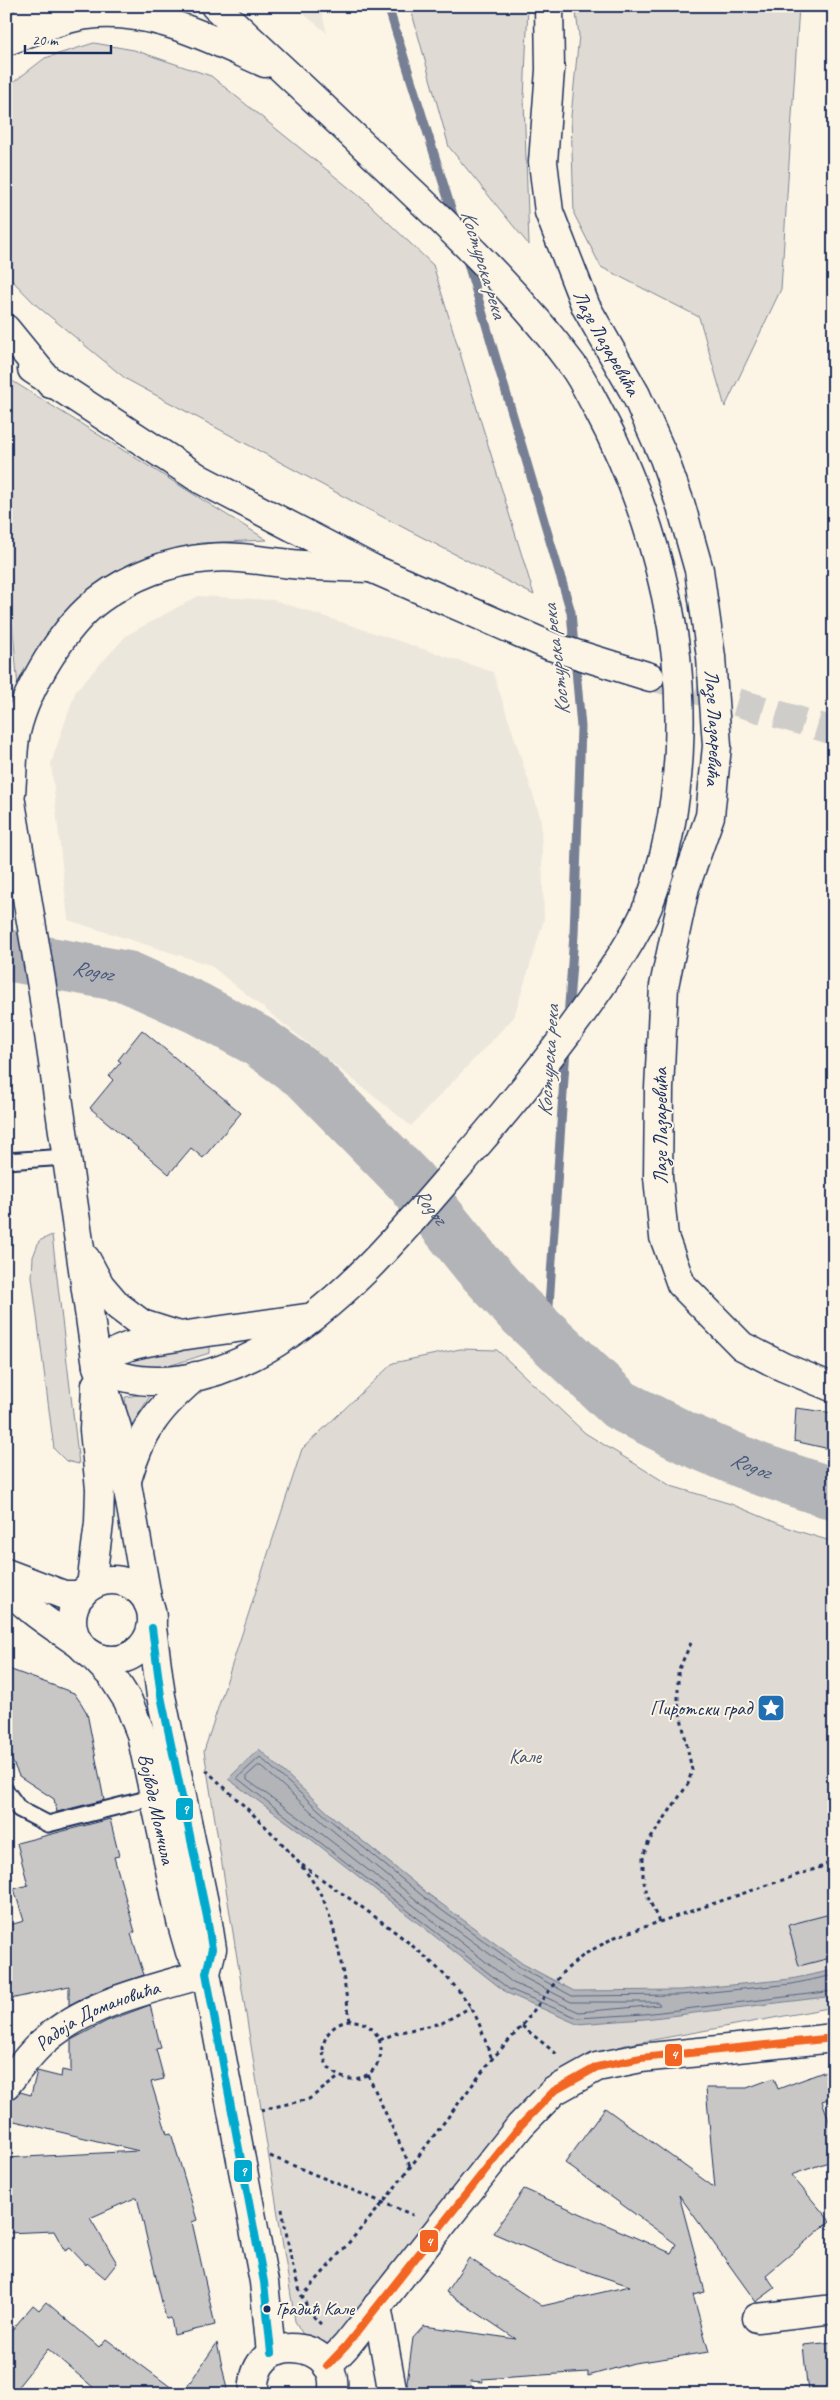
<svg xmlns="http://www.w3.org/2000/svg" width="840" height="2400" font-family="Caveat,sans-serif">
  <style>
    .built { fill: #ece7dc }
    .green { fill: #dfdbd4; stroke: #7d8599 }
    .water { fill: #b2b4b8; stroke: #767f94 }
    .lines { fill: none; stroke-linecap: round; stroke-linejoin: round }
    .shore { stroke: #576482; stroke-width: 1 }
    .stream { stroke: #767f94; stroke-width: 9 }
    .river { stroke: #b2b4b8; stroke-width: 52 }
    .building { fill: #c8c7c6; stroke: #1b2f5e }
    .secondary-tunnel { stroke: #cfcdca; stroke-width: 28; stroke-dasharray: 28 14; stroke-linecap: butt }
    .lane-casing { stroke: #1b2f5e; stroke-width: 19 }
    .street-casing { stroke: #1b2f5e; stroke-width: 31 }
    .secondary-casing { stroke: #1b2f5e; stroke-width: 31 }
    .primary-casing { stroke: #1b2f5e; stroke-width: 31 }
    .path { stroke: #1b2f5e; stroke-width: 3; stroke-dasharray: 4 4; stroke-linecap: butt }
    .lane { stroke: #fcf5e5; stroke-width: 15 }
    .street { stroke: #fcf5e5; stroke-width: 28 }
    .secondary { stroke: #fcf5e5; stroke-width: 28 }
    .primary { stroke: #fcf5e5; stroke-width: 28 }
    .bus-1-casing { stroke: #fcf5e5; stroke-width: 11 }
    .bus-2-casing { stroke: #fcf5e5; stroke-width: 11 }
    .bus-1 { stroke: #00a9ce; stroke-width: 8 }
    .bus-2 { stroke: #f26522; stroke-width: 8 }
    .bus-dot { fill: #1b2f5e; stroke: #fcf5e5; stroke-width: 2 }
    .labels { text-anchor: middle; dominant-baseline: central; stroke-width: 4; stroke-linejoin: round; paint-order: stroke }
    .bus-label { font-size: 19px; fill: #1b2f5e; stroke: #fcf5e5; text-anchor: start }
    .street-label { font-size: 20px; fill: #1b2f5e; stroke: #fcf5e5 }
    .poi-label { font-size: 20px; fill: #1b2f5e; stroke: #fcf5e5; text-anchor: end }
    .park-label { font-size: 20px; fill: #425176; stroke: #fcf5e5 }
    .water-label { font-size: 21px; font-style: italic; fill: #485779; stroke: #fcf5e5 }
    .line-badge { stroke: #fcf5e5; stroke-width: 2 }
    .badge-label { font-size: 14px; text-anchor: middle; font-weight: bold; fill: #fff }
  </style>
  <rect width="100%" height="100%" fill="#fcf5e5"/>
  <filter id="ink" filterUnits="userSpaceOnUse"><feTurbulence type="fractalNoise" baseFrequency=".02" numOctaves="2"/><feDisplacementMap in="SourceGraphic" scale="10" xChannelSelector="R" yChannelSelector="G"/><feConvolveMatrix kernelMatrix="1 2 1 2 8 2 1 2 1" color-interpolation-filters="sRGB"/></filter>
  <g filter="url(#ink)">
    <!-- built -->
    <path class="built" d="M294,6h26l7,27z
      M198,596l76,4 219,72 48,147 3,101 -30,97 -103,109 -201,-161 -142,-45 -17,-157 25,-73 51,-55z"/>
    <!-- green -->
    <path class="green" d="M410,6h118l-4,93 5,146 -80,-98z
      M575,6h224l-18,283 -56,118 -26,-90 -98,-50 -27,-53 -3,-98 8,-81z
      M94,43l40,7 77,26 158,128 64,61 101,330 -182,-94 -226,-122 -90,-74 -30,-31v-186l39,-30z
      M6,377l261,163 -67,3 -55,18 -90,67 -21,26 -15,45 -13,-147z
      M52,1235l27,229 -13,-3 -12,-12 -22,-172 1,-20 6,-16z
      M210,1345v8c-26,7 -58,23 -84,11l3,-7z
      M460,1349l37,1 88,83 86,53 60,18 63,26 40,12v465l-209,38 -32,11 -253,288 -18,1 -16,-5 -11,-19 -91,-570 98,-302 91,-86z
      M152,1393l-23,36 -4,-32z"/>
    <!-- water -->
    <path class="water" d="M259,1749l74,68 95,77 95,70 51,27 107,-1 110,-11 43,-9v26l-189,23 -68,5 -70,-31 -195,-153 -84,-61z"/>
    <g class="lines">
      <!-- shore -->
      <path class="shore" d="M258,1766h3l65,59 94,78 97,71 54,28h87l2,3 -81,7 -66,-29 -195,-152 -71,-51v-4z
        M834,1975l-42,9 -111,11 -109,1 -51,-28 -96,-70 -95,-78 -70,-63 -23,21 272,211 69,29 66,-4 190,-23"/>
      <!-- stream -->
      <path class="stream" d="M388,6l67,215
        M466,257l105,355 10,115 -7,208 -6,83
        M547,1336l19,-288"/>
      <!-- river -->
      <path class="river" id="s1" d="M6,955l122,22 69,31 61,33 50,36 103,105 66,82 41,45 102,96 68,34 71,30 75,25"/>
    </g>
    <!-- building -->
    <path class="building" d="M142,1030l99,83 -38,45 -12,-10 -22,26 -79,-66 23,-28 -4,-4 12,-14 -3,-2z
      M796,1408l38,5v37l-40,-9z
      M6,1668l68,25 7,10 6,10 17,87 -47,12 -3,-13 -35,-23 -13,-29z
      M110,1819l9,37 -5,1 21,75 -4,2 13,41 -49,17 -26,13v-19l-63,14v-74l18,-5 -10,-32 14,-4 -11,-42z
      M834,1913v44l-35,9 -11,-41z
      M150,2005l11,43 -5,1 8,30 -13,3 16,52 4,-1 26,87 -5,2 23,103 -41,10 -3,-17 -5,1 -29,-122 -47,21 27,45 -12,15 -18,-15 -1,2 -16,-17 -5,3 -11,-20 -48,2v-75l133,-7 -133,-32v-19l6,-1 8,-7 11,3 6,-24 24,6 1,-7 9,2v-32l36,-19z
      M834,2068v29l-12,4 12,33v26l-43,15 39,46 -64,54 9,13 -19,14 -77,-107 26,97 -12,3 16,57 -75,11 -46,13v-4l-106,7v3l-11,-1 -2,13h-36l-25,-4 -1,-8 6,-44 11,-12 92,13 -70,-47 23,-34 73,48 88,-20 -63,-21 -74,-32 31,-44 147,64 5,-9 -111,-81 40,-55 110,80 -9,-100h41l27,-10 4,11z
      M46,2302l53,45 7,-8 74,55h-60l-12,-8 -7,8 -53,-45 -36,45h-6v-57l27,-32 6,5z
      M834,2342v52h-26l-5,-49z
      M217,2343l11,51h-46z"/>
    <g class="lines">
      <!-- secondary-tunnel -->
      <path class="secondary-tunnel" d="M656,678l178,53"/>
      <defs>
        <path id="lane" d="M6,1161l60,-4
          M6,1791l13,18 29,15 107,-27"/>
        <g id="street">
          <path id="s2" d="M549,6l1,64 -7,92 6,50 37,95 50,88 28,63 17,48 18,64 12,87 6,89 -7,70 -25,71 -21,99 -5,103 -1,88 6,60 17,47 61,62 41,21 51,21"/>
          <path id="s3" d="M6,2085c12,-15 24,-32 38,-44 46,-40 106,-51 162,-68"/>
          <path d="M377,2306l16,88"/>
          <path d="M757,2318l77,-9"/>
        </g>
        <g id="secondary">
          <path d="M32,369l168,110 171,89 179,78 100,31"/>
          <path d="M97,1366l20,62 31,175"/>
          <path d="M6,1573l58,22h17"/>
          <circle cx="112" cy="1620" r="40"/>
          <path d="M6,1584c19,26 50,43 76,62"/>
          <path d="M91,1586l8,-63 1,-34 -6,-59 2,-45"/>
          <path d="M152,1628l9,68 46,221 5,32 -6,24 58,309 7,71"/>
          <path id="s4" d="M91,1654l21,22 16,25 13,33 40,187 9,31 16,21"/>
          <path d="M327,2366l19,-20 174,-220 34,-35 43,-24 44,-9 193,-20"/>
          <path d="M254,2394c-5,-68 91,-54 78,0"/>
        </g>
        <path id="primary" d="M9,38l28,-32
          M7,41c26,-10 53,-22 80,-26 64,-8 121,23 178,48
          M6,329l45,55
          M6,772l37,221 54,373
          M11,793c2,-20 1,-42 5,-61 10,-43 48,-107 84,-133 31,-23 70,-38 109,-41 32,-3 62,5 94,7 23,2 46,2 68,3
          M86,1259l14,26 18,21 24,18 38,12 126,-18
          M97,1366c51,29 117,12 167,-16 83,-47 150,-132 212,-204 42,-49 83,-99 120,-153 19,-27 39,-56 52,-87 36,-93 40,-212 18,-310 -14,-65 -38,-131 -70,-190 -7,-13 -14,-28 -23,-40 -48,-65 -105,-121 -163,-176 -64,-62 -130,-123 -195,-184
          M97,1366c21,-23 51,-24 80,-29
          M127,1480c14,-49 30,-71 69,-104"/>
      </defs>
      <!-- lane casing -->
      <use href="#lane" class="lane-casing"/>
      <!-- street casing -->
      <use href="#street" class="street-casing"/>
      <!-- secondary casing -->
      <use href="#secondary" class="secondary-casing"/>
      <!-- primary casing -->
      <use href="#primary" class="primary-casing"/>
      <!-- path -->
      <path class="path" d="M206,1770c35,34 103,91 120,136 14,37 18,76 24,115
        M302,1865c51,37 134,89 168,141 10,15 15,36 22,53
        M659,1922l-11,-25 -5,-19v-21l6,-16 39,-57 4,-14 -14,-67v-32l13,-28
        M323 2050a29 29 0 1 1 58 0a29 29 0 1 1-58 0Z
        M522,2026l37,30
        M380,2040l16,-7 46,-10 29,-16
        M368,2075l43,93
        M261,2110l48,-11 30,-22
        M270,2156l143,59
        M282,2209c7,34 12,93 39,115
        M301,2298l82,-95 109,-144 30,-33 41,-54 22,-18 30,-17 206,-70 13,-7"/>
      <!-- lane -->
      <use href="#lane" class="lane"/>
      <!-- street -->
      <use href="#street" class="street"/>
      <!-- secondary -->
      <use href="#secondary" class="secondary"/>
      <!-- primary -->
      <use href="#primary" class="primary"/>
      <defs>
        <path id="bus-1" d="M152,1628l9,68 46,221 5,32 -6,24 58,309 7,71"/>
        <path id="bus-2" d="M327,2366l19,-20 174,-220 34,-35 43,-24 44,-9 193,-20"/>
      </defs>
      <!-- bus-1 casing -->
      <use href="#bus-1" class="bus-1-casing"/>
      <!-- bus-2 casing -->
      <use href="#bus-2" class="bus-2-casing"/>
      <!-- bus-1 -->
      <use href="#bus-1" class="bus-1"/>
      <!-- bus-2 -->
      <use href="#bus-2" class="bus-2"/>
    </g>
  </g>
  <!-- icons -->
  <defs>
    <symbol id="sight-square" viewBox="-11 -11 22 22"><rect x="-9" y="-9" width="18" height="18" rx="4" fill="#1f6fb2" stroke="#fcf5e5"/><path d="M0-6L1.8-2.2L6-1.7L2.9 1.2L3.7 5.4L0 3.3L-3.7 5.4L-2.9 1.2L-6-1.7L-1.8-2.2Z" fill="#fff"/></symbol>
  </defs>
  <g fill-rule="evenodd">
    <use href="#sight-square" x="755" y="1692" width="32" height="32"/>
  </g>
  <!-- markers -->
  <circle class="bus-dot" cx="267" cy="2309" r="4.5"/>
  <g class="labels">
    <!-- bus labels -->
    <g class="bus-label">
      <text x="276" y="2309">Градић Кале</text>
    </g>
    <!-- street labels -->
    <g class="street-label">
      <text stroke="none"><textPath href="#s2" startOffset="350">Лазе Лазаревића</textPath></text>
      <text stroke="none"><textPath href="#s2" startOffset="755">Лазе Лазаревића</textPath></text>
      <text transform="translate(660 1126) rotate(-90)">Лазе Лазаревића</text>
      <text stroke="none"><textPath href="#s4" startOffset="172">Војводе Момчила</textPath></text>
      <text stroke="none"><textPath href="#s3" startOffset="118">Радоја Домановића</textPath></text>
    </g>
    <!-- poi labels -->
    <g class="poi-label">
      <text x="752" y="1708">Пиротски град</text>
    </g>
    <!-- park labels -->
    <g class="park-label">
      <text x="525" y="1756">Кале</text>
    </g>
    <!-- water labels -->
    <g class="water-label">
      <text transform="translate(484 264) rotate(73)">Костурска река</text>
      <text transform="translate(556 660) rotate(-97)">Костурска река</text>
      <text stroke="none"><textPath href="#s1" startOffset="88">Rogoz</textPath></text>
      <text transform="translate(548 1061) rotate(-86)">Костурска река</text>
      <text stroke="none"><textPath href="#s1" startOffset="508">Rogoz</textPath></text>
      <text stroke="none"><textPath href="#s1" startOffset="928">Rogoz</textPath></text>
    </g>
  </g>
  <g class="line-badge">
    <rect x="175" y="1797" width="19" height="24" rx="5" fill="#00a9ce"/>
    <rect x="664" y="2043" width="19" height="24" rx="5" fill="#f26522"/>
    <rect x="233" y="2159" width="20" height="24" rx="5" fill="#00a9ce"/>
    <rect x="419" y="2229" width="20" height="24" rx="5" fill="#f26522"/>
  </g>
  <g class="badge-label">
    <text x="185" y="1814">9</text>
    <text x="674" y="2059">4</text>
    <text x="243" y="2176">9</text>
    <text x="429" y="2246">4</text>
  </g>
  <!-- margin -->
  <rect width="840" height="2400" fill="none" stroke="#fcf5e5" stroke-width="25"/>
  <rect x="12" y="12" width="815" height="2375" fill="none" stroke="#1b2f5e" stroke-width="2" filter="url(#ink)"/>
  <!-- scale -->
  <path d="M25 45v8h86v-8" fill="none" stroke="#1b2f5e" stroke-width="2.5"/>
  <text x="32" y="45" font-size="15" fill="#1b2f5e" stroke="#fcf5e5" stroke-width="4" paint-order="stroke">20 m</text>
</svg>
